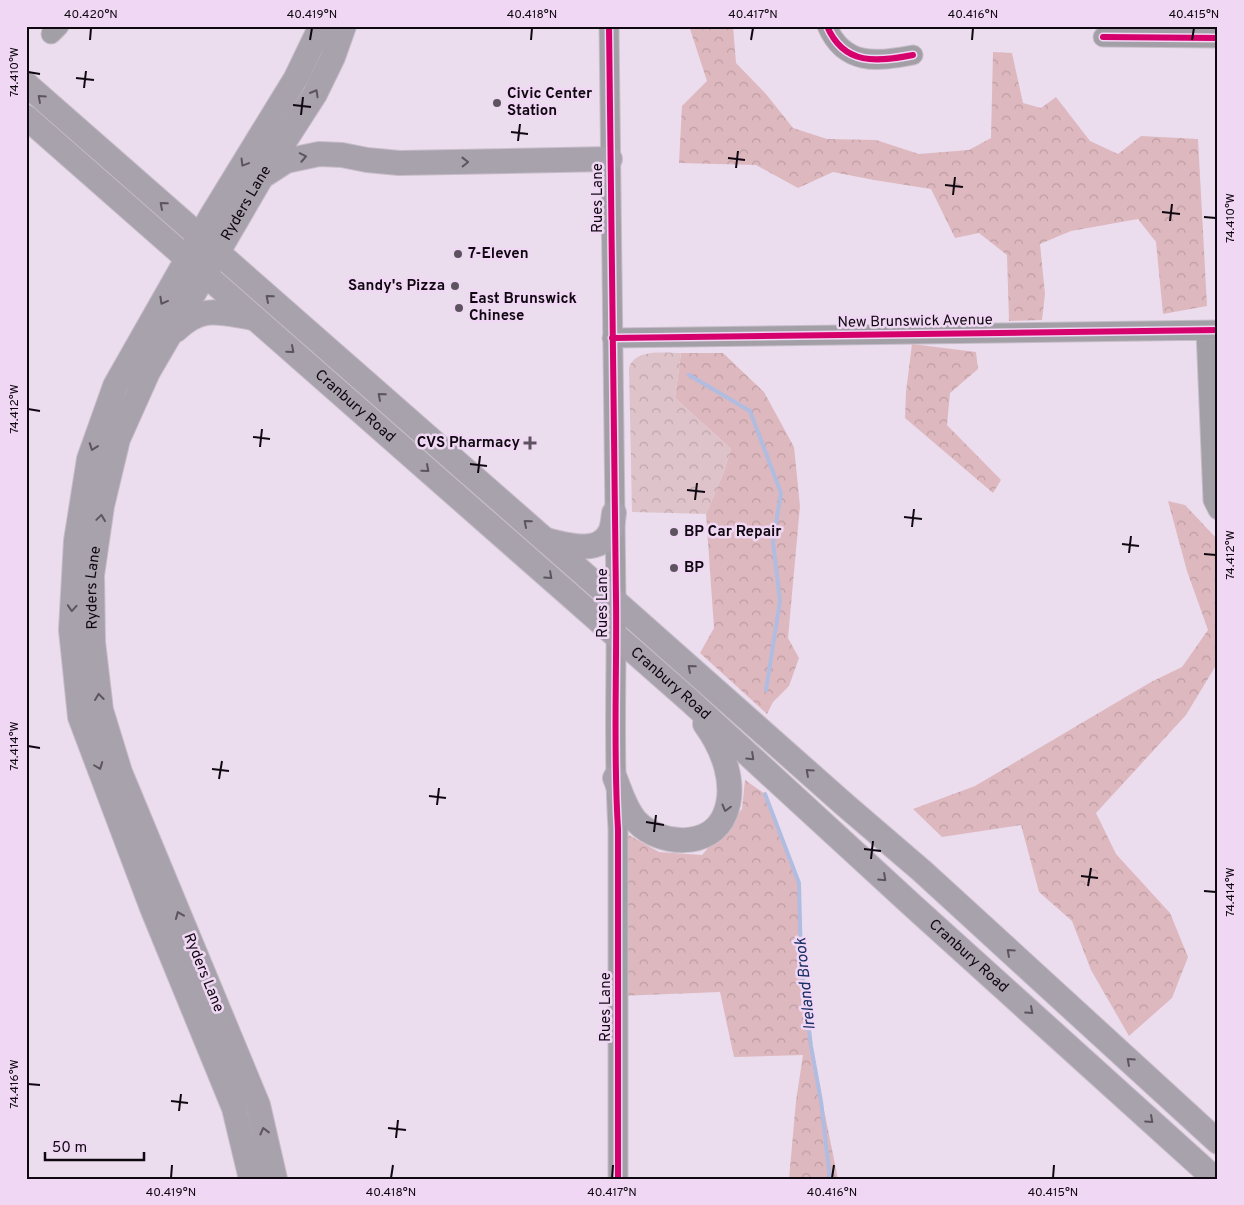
<svg xmlns="http://www.w3.org/2000/svg" width="1244" height="1205" font-family="Overpass,sans-serif">
  <style>
    .forest { fill: url(#forest-crowns) }
    .park { fill: url(#park-crowns) }
    .lines { fill: none; stroke-linecap: round; stroke-linejoin: round }
    .stream { stroke: #b1bce1; stroke-width: 4 }
    .minor-casing { stroke: #c7bdc9; stroke-width: 21 }
    .major-casing { stroke: #c7bdc9; stroke-width: 26 }
    .minor { stroke: #a2a0a6; stroke-width: 19 }
    .major { stroke: #a8a2ac; stroke-width: 24 }
    .cycleway-casing { stroke: #f0d7f4; stroke-width: 9 }
    .cycleway { stroke: #d6006c; stroke-width: 6 }
    .oneway { stroke: #5c555e }
    .ticks { fill: none; stroke: #100811; stroke-width: 2 }
    .poi-dot { fill: #5d535e; stroke: #f0d7f4; stroke-width: 2 }
    .labels { text-anchor: middle; dominant-baseline: central; stroke-width: 5; stroke-linejoin: round; paint-order: stroke }
    .poi-label { font-size: 15px; font-weight: bold; fill: #100811; stroke: #f0d7f4; text-anchor: start }
    .street-label { font-size: 15px; fill: #100811; stroke: #f0d7f4 }
    .water-label { font-size: 16px; font-style: italic; fill: #182f65; stroke: #f0d7f4 }
    .neatline { fill: none; stroke: #100811; stroke-width: 2 }
    .ticks-label { font-size: 12px; text-anchor: middle; fill: #100811 }
  </style>
  <defs>
    <pattern id="forest-crowns" width="20" height="18" patternUnits="userSpaceOnUse" patternTransform="scale(1.25)"><rect width="20" height="18" fill="#deb8bf"/><path d="M2 6a3 3 0 1 1 6 0M12 15a3 3 0 1 1 6 0" fill="none" stroke="#bd9da3"/></pattern>
    <pattern id="park-crowns" width="20" height="18" patternUnits="userSpaceOnUse" patternTransform="scale(1.25)"><rect width="20" height="18" fill="#dfc3ca"/><path d="M2 6a3 3 0 1 1 6 0M12 15a3 3 0 1 1 6 0" fill="none" stroke="#bea6ac"/></pattern>
  </defs>
  <rect width="100%" height="100%" fill="#ebddee"/>
  <!-- forest -->
  <path class="forest" d="M689,26h44l3,37 30,31 27,34 34,11 49,1 43,14 50,-4 22,-12 2,-86 19,1 11,50 18,5 15,-11 34,44 28,13 23,-18 57,3 9,167 -44,8 -7,-72 -18,-23 -67,12 -31,13 5,50 -3,26 -33,1 -2,-66 -28,-22 -24,5 -24,-49 -57,-9 -41,-8 -35,16 -42,-23 -77,-2 3,-57 25,-25z
    M912,344l64,8 2,17 -28,24 -3,32 54,55 -8,13 -88,-75 1,-26z
    M681,353h42l41,39 30,55 6,59 -12,132 11,20 -10,28 -16,16 -6,12 -67,-61 14,-25 -8,-114 17,-40 8,-25 -56,-51z
    M1168,501l17,4 33,35v122l-32,53 -90,98 20,41 54,59 18,44 -16,41 -43,38 -38,-66 -19,-49 -33,-29 -18,-67 -79,12 -29,-28 62,-23 176,-104 31,-15 26,-37 -21,-59z
    M745,780l20,14 34,89 2,79 10,84 27,133h-49l7,-78 7,-46 -69,2 -14,-65 -101,4 -1,-167 41,23 43,3 40,-46z"/>
  <!-- park -->
  <path class="park" d="M681,353l-6,45 56,51 -8,25 -17,40 -74,-2 -3,-144c6,-20 35,-15 52,-15z"/>
  <g class="lines">
    <!-- stream -->
    <path class="stream" d="M689,375l61,36 31,82 -8,49 7,59 -14,89
      M765,794l34,89 2,79 10,84 10,55 9,78"/>
    <defs>
      <path id="minor" d="M609,26c2,191 4,382 7,573 1,77 -3,153 2,230v350
        M827,26c17,40 50,36 86,29
        M51,34l8,-8
        M1103,37l115,1
        M1206,331l7,169 5,10
        M612,338l606,-8"/>
      <g id="major">
        <path d="M26,84l590,518 229,203 77,66 296,271"/>
        <path id="s1" d="M26,117l663,583 224,206 302,273"/>
        <path d="M266,174l20,-13 33,-7 23,1 25,5 32,3 211,-4"/>
        <path d="M176,330c27,-26 44,-17 78,-12"/>
        <path d="M546,540c19,4 53,16 64,-8 3,-6 3,-13 4,-19"/>
        <path d="M615,778c6,15 11,33 22,44 23,24 74,27 88,-8 12,-30 -2,-65 -20,-90"/>
        <path d="M251,1179l-17,-71 -82,-200 -72,-191 -9,-87 5,-89 13,-82 26,-73 97,-171 84,-137 25,-52"/>
        <path id="s2" d="M275,1179l-17,-74 -138,-333 -19,-62 -8,-68 -1,-67 10,-69 16,-67 30,-67 113,-194 54,-84 18,-37 11,-31"/>
      </g>
    </defs>
    <!-- minor casing -->
    <use href="#minor" class="minor-casing"/>
    <!-- major casing -->
    <use href="#major" class="major-casing"/>
    <!-- minor -->
    <use href="#minor" class="minor"/>
    <!-- major -->
    <use href="#major" class="major"/>
    <defs>
      <path id="cycleway" d="M609,26c2,191 4,382 7,573 1,77 -3,153 2,230v350
        M827,26c17,40 50,36 86,29
        M1103,37l115,1
        M612,338l606,-8"/>
    </defs>
    <!-- cycleway casing -->
    <use href="#cycleway" class="cycleway-casing"/>
    <!-- cycleway -->
    <use href="#cycleway" class="cycleway"/>
  </g>
  <!-- one-way arrows -->
  <defs><path id="oneway-chevron" d="M-2-3.5L2.5 0L-2 3.5" fill="none" stroke-width="1.6" stroke-linecap="round" stroke-linejoin="round" transform="scale(1.25)"/></defs>
  <g class="oneway">
    <use href="#oneway-chevron" transform="translate(315 93) rotate(-60)"/>
    <use href="#oneway-chevron" transform="translate(41 98) rotate(-138)"/>
    <use href="#oneway-chevron" transform="translate(303 157) rotate(-11)"/>
    <use href="#oneway-chevron" transform="translate(465 162) rotate(-1)"/>
    <use href="#oneway-chevron" transform="translate(244 163) rotate(121)"/>
    <use href="#oneway-chevron" transform="translate(163 205) rotate(-139)"/>
    <use href="#oneway-chevron" transform="translate(269 298) rotate(-139)"/>
    <use href="#oneway-chevron" transform="translate(163 301) rotate(119)"/>
    <use href="#oneway-chevron" transform="translate(291 350) rotate(41)"/>
    <use href="#oneway-chevron" transform="translate(381 396) rotate(-139)"/>
    <use href="#oneway-chevron" transform="translate(93 447) rotate(110)"/>
    <use href="#oneway-chevron" transform="translate(426 469) rotate(41)"/>
    <use href="#oneway-chevron" transform="translate(101 518) rotate(-82)"/>
    <use href="#oneway-chevron" transform="translate(527 523) rotate(-139)"/>
    <use href="#oneway-chevron" transform="translate(549 576) rotate(42)"/>
    <use href="#oneway-chevron" transform="translate(72 608) rotate(94)"/>
    <use href="#oneway-chevron" transform="translate(691 668) rotate(-139)"/>
    <use href="#oneway-chevron" transform="translate(99 697) rotate(-97)"/>
    <use href="#oneway-chevron" transform="translate(751 757) rotate(43)"/>
    <use href="#oneway-chevron" transform="translate(99 766) rotate(69)"/>
    <use href="#oneway-chevron" transform="translate(809 772) rotate(-138)"/>
    <use href="#oneway-chevron" transform="translate(726 808) rotate(105)"/>
    <use href="#oneway-chevron" transform="translate(883 878) rotate(43)"/>
    <use href="#oneway-chevron" transform="translate(179 915) rotate(-112)"/>
    <use href="#oneway-chevron" transform="translate(1010 952) rotate(-138)"/>
    <use href="#oneway-chevron" transform="translate(1030 1011) rotate(42)"/>
    <use href="#oneway-chevron" transform="translate(1130 1061) rotate(-138)"/>
    <use href="#oneway-chevron" transform="translate(1150 1120) rotate(42)"/>
    <use href="#oneway-chevron" transform="translate(264 1131) rotate(-104)"/>
  </g>
  <!-- ticks -->
  <path class="ticks" d="M90,40l1,-12M310,40l2,-12M531,40l1,-12M751,40l2,-12M972,40l1,-12M1192,40l2,-12M28,72l12,2M76,78l18,2M84,88l2,-17M293,105l18,2M301,115l2,-18M511,132l17,2M518,141l2,-17M728,158l17,2M736,168l2,-17M945,185l18,2M953,195l2,-18M1162,212l18,2M1204,217l12,1M1170,221l2,-17M28,409l12,2M253,437l17,2M260,447l2,-18M470,464l17,2M478,473l2,-17M687,490l18,2M695,500l2,-17M904,517l18,2M912,527l2,-18M1122,544l17,2M1129,553l2,-17M1204,554l12,1M28,746l12,2M212,769l17,2M219,779l3,-18M429,796l17,2M437,805l2,-17M646,822l18,3M654,832l2,-17M864,849l17,2M871,859l2,-18M1081,876l17,2M1088,886l3,-18M1204,891l12,1M28,1084l12,1M171,1101l17,2M179,1111l2,-17M388,1128l18,2M396,1138l2,-18M171,1178l1,-13M391,1178l2,-13M612,1178l1,-13M832,1178l2,-13M1053,1178l1,-13"/>
  <!-- markers -->
  <g class="poi-dot">
    <circle cx="497" cy="103" r="5"/>
    <circle cx="458" cy="254" r="5"/>
    <circle cx="455" cy="286" r="5"/>
    <circle cx="459" cy="308" r="5"/>
    <path d="M527.5 435.5h5v5h5v5h-5v5h-5v-5h-5v-5h5z"/>
    <circle cx="674" cy="532" r="5"/>
    <circle cx="674" cy="568" r="5"/>
  </g>
  <g class="labels">
    <!-- poi labels -->
    <g class="poi-label">
      <text x="507" y="94">Civic Center<tspan x="507" dy="17">Station</tspan></text>
      <text x="468" y="254">7-Eleven</text>
      <text x="445" y="286" text-anchor="end">Sandy's Pizza</text>
      <text x="469" y="299">East Brunswick<tspan x="469" dy="17">Chinese</tspan></text>
      <text x="520" y="443" text-anchor="end">CVS Pharmacy</text>
      <text x="684" y="532">BP Car Repair</text>
      <text x="684" y="568">BP</text>
    </g>
    <!-- street labels -->
    <g class="street-label">
      <text transform="translate(598 198) rotate(-90)">Rues Lane</text>
      <text stroke="none"><textPath href="#s2" startOffset="1044">Ryders Lane</textPath></text>
      <text transform="translate(915 322) rotate(-1)">New Brunswick Avenue</text>
      <text stroke="none"><textPath href="#s1" startOffset="438">Cranbury Road</textPath></text>
      <text stroke="none"><textPath href="#s2" startOffset="624">Ryders Lane</textPath></text>
      <text transform="translate(603 603) rotate(-90)">Rues Lane</text>
      <text stroke="none"><textPath href="#s1" startOffset="858">Cranbury Road</textPath></text>
      <text stroke="none"><textPath href="#s1" startOffset="1262">Cranbury Road</textPath></text>
      <text transform="translate(203 973) rotate(68)">Ryders Lane</text>
      <text transform="translate(606 1007) rotate(-90)">Rues Lane</text>
    </g>
    <!-- water labels -->
    <g class="water-label">
      <text transform="translate(806 984) rotate(-96)">Ireland Brook</text>
    </g>
  </g>
  <!-- border -->
  <rect width="1244" height="1205" fill="none" stroke="#f0d7f4" stroke-width="55"/>
  <!-- scale -->
  <path d="M45 1152v8h99v-8" fill="none" stroke="#100811" stroke-width="2.5"/>
  <text x="52" y="1152" font-size="15" fill="#100811" stroke="#f0d7f4" stroke-width="4" paint-order="stroke">50 m</text>
  <rect x="28" y="28" width="1188" height="1150" class="neatline"/>
  <g class="ticks-label">
    <text x="91" y="18">40.420°N</text>
    <text x="312" y="18">40.419°N</text>
    <text x="532" y="18">40.418°N</text>
    <text x="753" y="18">40.417°N</text>
    <text x="973" y="18">40.416°N</text>
    <text x="1194" y="18">40.415°N</text>
    <text transform="translate(14 72) rotate(-90)" y="4">74.410°W</text>
    <text transform="translate(1230 218) rotate(-90)" y="4">74.410°W</text>
    <text transform="translate(14 409) rotate(-90)" y="4">74.412°W</text>
    <text transform="translate(1230 555) rotate(-90)" y="4">74.412°W</text>
    <text transform="translate(14 746) rotate(-90)" y="4">74.414°W</text>
    <text transform="translate(1230 892) rotate(-90)" y="4">74.414°W</text>
    <text transform="translate(14 1084) rotate(-90)" y="4">74.416°W</text>
    <text x="171" y="1196">40.419°N</text>
    <text x="391" y="1196">40.418°N</text>
    <text x="612" y="1196">40.417°N</text>
    <text x="832" y="1196">40.416°N</text>
    <text x="1053" y="1196">40.415°N</text>
  </g>
</svg>
